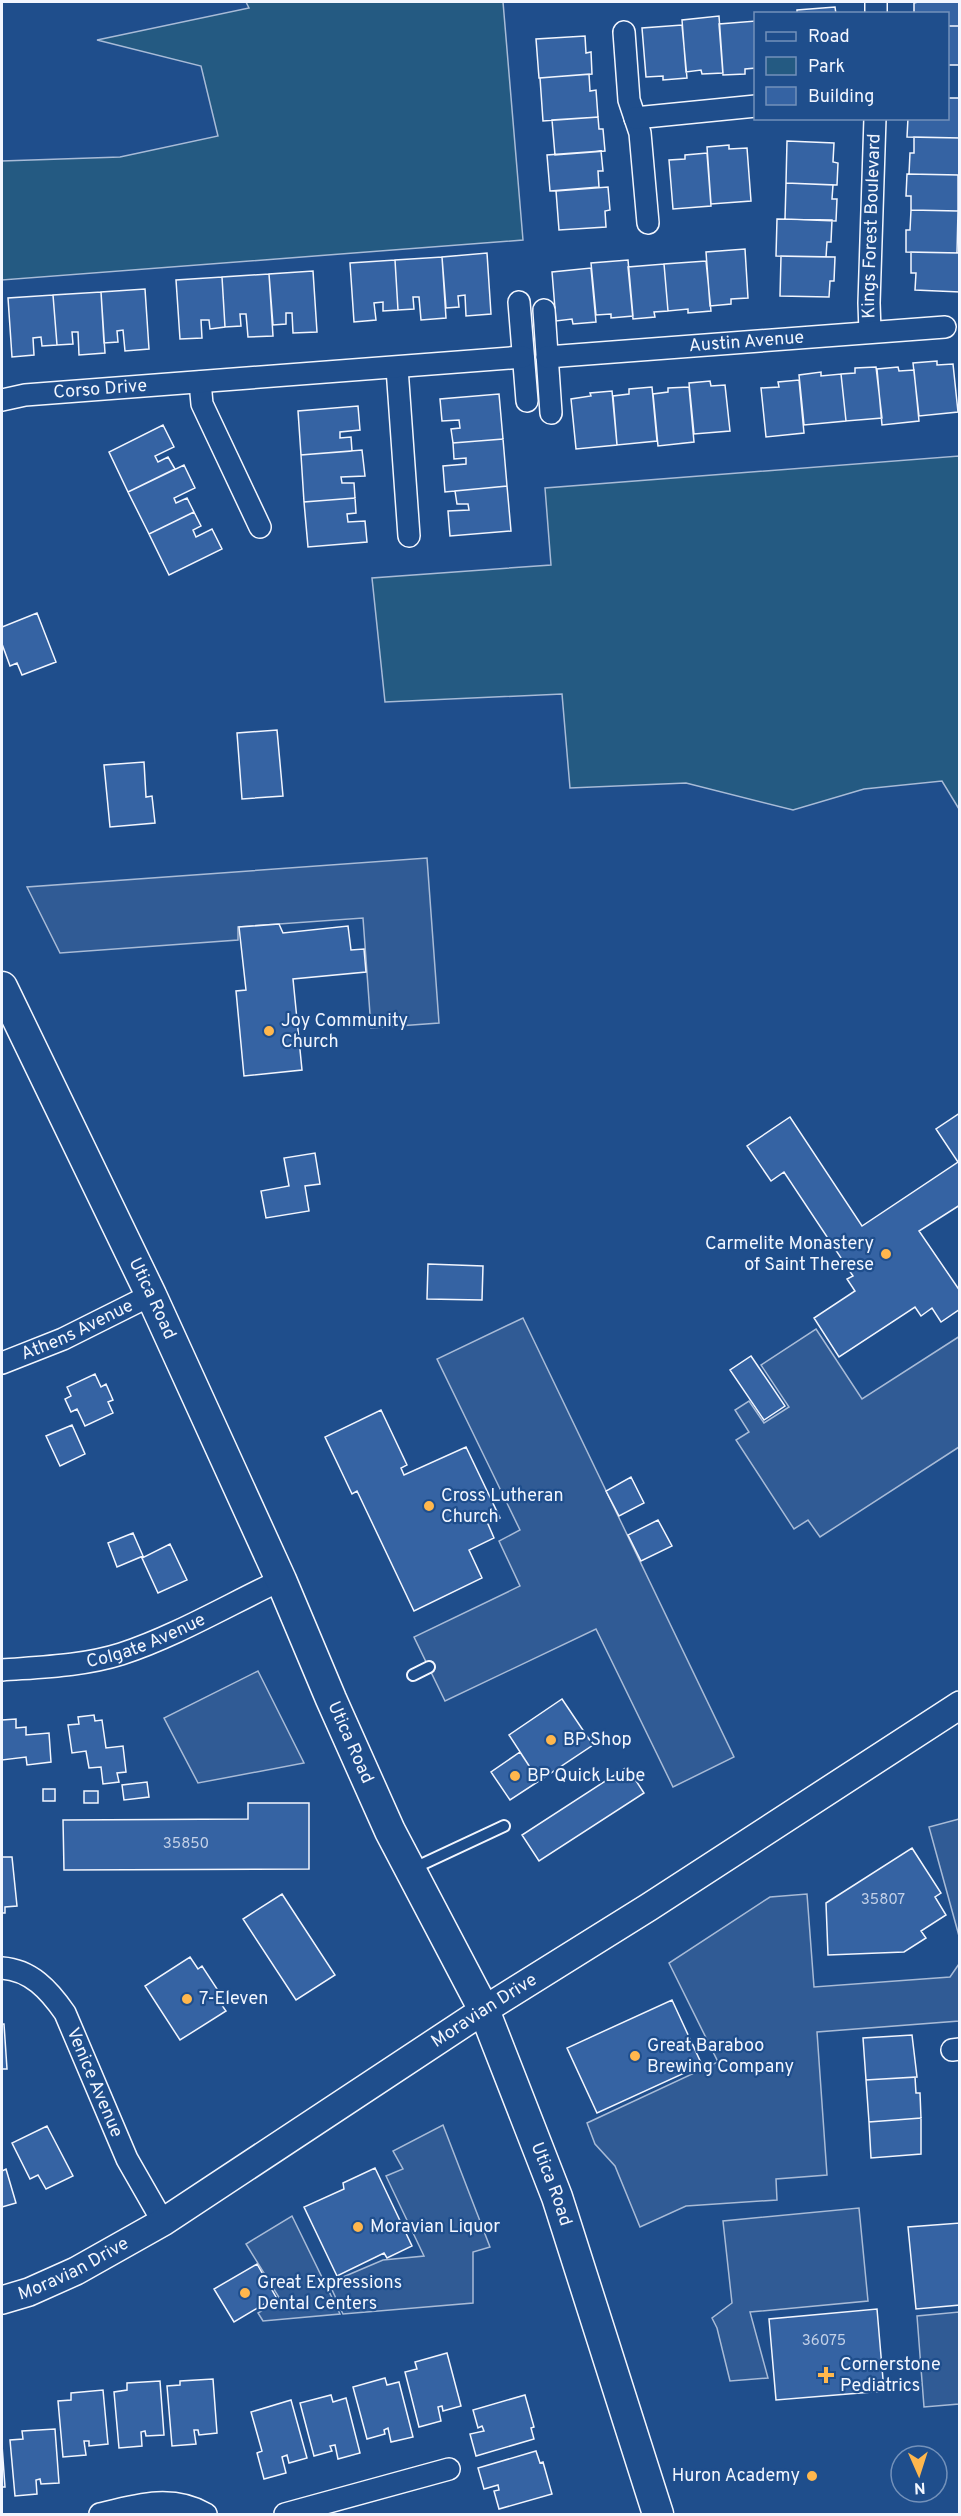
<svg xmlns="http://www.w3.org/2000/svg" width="961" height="2516" font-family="Overpass,sans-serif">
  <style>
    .green { fill: #245a82; stroke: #a8bbd7; stroke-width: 1.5 }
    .parking { fill: #305b95; stroke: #a8bbd7; stroke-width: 1.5 }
    .building { fill: #3563a3; stroke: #f2f6ff; stroke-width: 1.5 }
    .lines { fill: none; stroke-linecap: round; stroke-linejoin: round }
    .service-casing { stroke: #f2f6ff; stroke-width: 14 }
    .minor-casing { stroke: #f2f6ff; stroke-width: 24 }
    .tertiary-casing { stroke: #f2f6ff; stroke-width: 30 }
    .secondary-casing { stroke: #f2f6ff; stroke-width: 33 }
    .service { stroke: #1f4e8c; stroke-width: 10 }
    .minor { stroke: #1f4e8c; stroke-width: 21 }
    .tertiary { stroke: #1f4e8c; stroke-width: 27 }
    .secondary { stroke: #1f4e8c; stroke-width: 30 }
    .poi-dot { fill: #ffb74d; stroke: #1f4e8c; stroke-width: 2 }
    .labels { text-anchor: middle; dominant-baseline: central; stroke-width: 4.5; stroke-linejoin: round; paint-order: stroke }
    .number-label { font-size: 15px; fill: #c3d1e8 }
    .street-label { font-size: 18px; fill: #f2f6ff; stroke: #1f4e8c }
    .poi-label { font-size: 18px; fill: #f2f6ff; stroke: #1f4e8c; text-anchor: start }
  </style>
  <rect width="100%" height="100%" fill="#1f4e8c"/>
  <!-- green -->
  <path class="green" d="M246,2h257l20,238 -521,40v-119l118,-4 98,-21 -17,-70 -104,-26 152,-32z
    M959,456v353l-17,-28 -78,8 -71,21 -107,-27 -116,5 -8,-94 -177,8 -13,-124 179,-13 -6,-77z"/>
  <!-- parking -->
  <path class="parking" d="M427,858l12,165 -68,5 -8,-110 -125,9v13l-178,13 -33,-66z
    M523,1318l211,439 -61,30 -77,-158 -151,72 -31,-64 106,-51 -21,-45 21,-11 -83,-171z
    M816,1329l46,70 98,-63 -1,111 -139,90 -12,-17 -14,9 -58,-89 13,-8 -14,-22 14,-9 15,22 25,-16 -28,-42z
    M258,1671l46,92 -106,20 -34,-65z
    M959,1819h1l-1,117 -30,-109z
    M807,1894l7,93 136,-10 9,-13v57l-142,11 10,143 -51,4 1,21 -91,6 -46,21 -25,-61 -20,-22 -8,-21 131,-61 -49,-99 101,-66z
    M443,2125l47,122 -17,5v51l-130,11 -14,-31 54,-23 41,-4 -38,-80 17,-7 -10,-18z
    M859,2208l9,93 -118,11 18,66 -38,3 -13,-53 -5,-10 20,-15 -9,-82z
    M292,2216l48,98 -77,7 -5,-8 22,-14 -34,-55z
    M959,2312v92l-35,3 -7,-91z"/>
  <!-- building -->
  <path class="building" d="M918,2h42v24h-12v-12h-34v-11z
    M835,7l1,7h-39v-4z
    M719,16l4,57 -21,1 -1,-4 -15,2 -4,-52z
    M756,21v47l-11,1v5l-22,1 -4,-51z
    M682,25l5,53 -24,2v-4l-17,1 -4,-49z
    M948,26h12v39h-12z
    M585,36l1,17 5,-1 1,22 -53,4 -3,-39z
    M589,74l1,17 6,-1 2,27 -55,4 -3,-43z
    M948,98h12v40l-53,-1 1,-19h40z
    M598,117l1,12h4l2,22 -50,4 -3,-35z
    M914,137l46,1v37l-51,-1 1,-21h4z
    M787,141l47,2 -1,19 5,1 -1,22 -51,-2z
    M729,145v4l18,-1 4,53 -40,3 -4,-57z
    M601,151l2,20h-5l1,16 -49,4 -3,-36z
    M707,153l4,53 -38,3 -4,-49 16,-1v-4z
    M907,174l51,1v36l-47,-1v-14h-5z
    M786,183l47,2 -1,14h5l-1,22 -51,-2z
    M608,187l2,23 -5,1 1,16 -47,3 -3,-39z
    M911,210l47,1 -1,42 -51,-1v-22h4z
    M777,219l55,1 -1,22h-4l-1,15 -50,-1z
    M745,249l3,49 -17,1v5l-21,2 -4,-54z
    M911,252l49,1v39l-45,-2 1,-17h-5z
    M487,253l4,61 -25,2 -1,-21 -7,1 1,11 -13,1 -4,-51z
    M781,256l54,1 -1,24h-4l-1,16 -49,-1z
    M442,257l4,61 -25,2 -2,-23h-6l1,12 -16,1 -3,-50z
    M395,260l3,50 -15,1v-9l-9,1 2,17 -22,2 -4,-59z
    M628,260l5,56 -22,2v-4l-15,1 -5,-52z
    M706,261l5,50 -23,2v-4l-20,2 -4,-47z
    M664,264l4,47 -14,1 1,5 -22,2 -5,-52z
    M591,268l5,54 -23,2 -1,-5 -16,2 -4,-49z
    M313,271l4,61 -24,1 -1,-20h-6v11l-13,1 -4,-51z
    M269,274l4,62 -25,1 -2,-23h-6l1,12 -16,1 -3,-50z
    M222,277l3,50 -15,2 -1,-9h-8l1,18 -22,1 -4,-59z
    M145,289l4,60 -24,2 -2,-21 -6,1 1,11 -14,1 -3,-51z
    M101,292l4,61 -26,2 -1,-23h-6l1,12 -16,1 -4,-50z
    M53,295l4,50 -15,1 -1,-9 -8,1 1,17 -22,2 -4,-59z
    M937,361v4l16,-1 5,48 -39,4 -6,-53z
    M876,367l6,51 -36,3 -5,-47 14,-1v-5z
    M898,367l1,4 15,-1 5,51 -37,4 -5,-56z
    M821,372v4l20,-2 5,47 -42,4 -5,-50z
    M799,380l5,53 -38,4 -5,-49 18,-1 -1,-5z
    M710,381l1,5 14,-1 5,46 -36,3 -5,-51z
    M652,387l5,54 -40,4 -4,-49 16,-2v-5z
    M689,387l5,55 -36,4 -5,-52 15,-2v-4z
    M612,391l5,54 -41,4 -5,-50 20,-3 -1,-3z
    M499,394l4,45 -50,4 -2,-14 9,-1 -1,-8 -17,1 -2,-22z
    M358,406l2,24 -20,2v6l11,-1 1,14 -51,4 -3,-44z
    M163,425l11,22 -19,9 3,6 10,-5 7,12 -47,23 -19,-40z
    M503,439l4,47 -62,6 -2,-26 23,-2v-6l-12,1 -1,-16z
    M362,450l3,26 -24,1 1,6h12l1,15 -51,4 -3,-47z
    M184,465l11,23 -21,10 2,5 11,-5 7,14 -45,22 -21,-42z
    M507,486l4,45 -61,5 -2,-25 21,-1 -1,-6h-11l-2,-13z
    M355,498l1,15 -9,1 1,8 17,-1 2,21 -59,5 -4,-45z
    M194,512l7,14 -8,4 3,7 16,-8 10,20 -53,26 -20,-41z
    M37,613l19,49 -34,13 -5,-12 -7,3 -8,-22v-17z
    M277,730l6,66 -41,3 -5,-66z
    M144,762l2,35 6,-1 3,27 -45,4 -6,-62z
    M279,924l4,9 65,-7 3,24 13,-1 2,23 -73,7 9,91 -58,6 -8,-85 10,-1 -7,-63z
    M960,1113v92l-41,26 41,60v18l-19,13 -9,-14 -11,8 -6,-9 -76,50 -25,-39 41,-27 -8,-12 6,-3 -69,-104 -13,9 -24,-35 43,-29 72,109 96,-64 -22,-33z
    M315,1153l5,31 -15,2 4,25 -43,7 -5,-27 28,-5 -5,-28z
    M428,1264l55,2 -1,34 -55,-1z
    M751,1356l34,50 -21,14 -34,-50z
    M95,1374l6,13 5,-3 7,16 -5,2 5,11 -28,13 -8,-17 -6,3 -6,-13 6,-3 -4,-9z
    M381,1410l26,55 -6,3 3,7 62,-28 34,71 -12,6 6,14 -25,12 13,28 -68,33 -57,-120 -5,3 -27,-57z
    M72,1425l13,29 -25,12 -14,-30z
    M631,1477l13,26 -25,13 -13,-25z
    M658,1520l14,26 -31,15 -13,-26z
    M133,1533l10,23 -26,11 -9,-24z
    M170,1544l17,36 -29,13 -16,-35z
    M562,1699l31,46 -54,36 -30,-46z
    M94,1715l1,6 7,-1 4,28 17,-2 3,26 -9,1 2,9 -16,2 -2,-17 -12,1 -3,-17 -14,2 -4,-28 11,-1 -1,-7z
    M16,1719v9l10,-1v8l23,-2 2,29 -24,3 -1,-8 -24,3v-40z
    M520,1752l19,29 -29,19 -19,-28z
    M627,1767l17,26 -105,68 -17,-26z
    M147,1782l2,15 -25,3 -2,-15z
    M43,1789h12v12h-12z
    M84,1791h14v12h-14z
    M248,1803h61v66l-245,1 -1,-50 185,-1z
    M912,1848l29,45 -6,4 11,18 -25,16 5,7 -22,14 -76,3 -2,-52z
    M2,1857h10l5,49 -12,1v6h-3z
    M282,1894l53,81 -39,25 -53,-81z
    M190,1957l8,12 4,-3 21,32 -4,3 7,10 -46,29 -35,-54z
    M672,2000l30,65 -105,48 -30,-65z
    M2,2024h2l3,45h-5z
    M912,2035l5,42 -51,3 -3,-42z
    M915,2077l1,16h4l1,25 -52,4 -3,-42z
    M921,2118v36l-50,4 -2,-36z
    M47,2126l26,50 -27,13 -8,-14 -8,4 -18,-36z
    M375,2168l37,78 -25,12 -3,-5 -47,23 -33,-69 40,-18 -1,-6z
    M6,2169l10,34 -14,4v-36z
    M960,2223v82l-44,4 -8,-82z
    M257,2264l19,33 -42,25 -20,-33z
    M877,2309l7,82 -108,9 -7,-81z
    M447,2353l14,53 -18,5 -1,-5 -4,1 3,14 -22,6 -14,-55 12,-3 -2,-7z
    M385,2378l2,7 12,-3 14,55 -22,5 -3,-14 -4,2 1,4 -18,5 -14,-52z
    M213,2379l4,54 -18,2 -1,-5h-4l2,14 -24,2 -5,-60 13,-1v-4z
    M160,2381l4,54 -18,1 -1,-5 -4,1 1,14 -23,2 -5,-56 13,-2v-7z
    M103,2390l5,54 -19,2v-5h-5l2,14 -23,2 -5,-56 13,-1v-7z
    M331,2395l2,7 13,-4 14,55 -22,6 -3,-14 -5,1 2,5 -18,5 -14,-53z
    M525,2395l9,32 -3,1 3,11 -58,17 -6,-22 14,-3 -2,-5 -4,2 -5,-18z
    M291,2400l16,58 -18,5 -2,-8 -5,2 4,16 -22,6 -7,-26 5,-2 -11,-39z
    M55,2429l4,54 -18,1 -1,-5 -4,1 1,14 -22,2 -5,-56 13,-1 -1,-8z
    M2,2445l3,42h-3z
    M536,2451l4,12 3,-1 9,32 -53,15 -5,-18 5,-1 -1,-5 -14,4 -6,-21z"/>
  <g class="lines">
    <defs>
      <path id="service" d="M413,1675l16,-8
        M412,1869l92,-43"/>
      <g id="minor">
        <path d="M876,14v-12"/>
        <path d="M624,32l5,68 11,33 8,90"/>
        <path d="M635,118l121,-12"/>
        <path d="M519,302l8,99"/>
        <path d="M544,310l7,103"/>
        <path id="s1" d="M870,332l-1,-29 6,-185"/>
        <path id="s2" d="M547,357l398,-30"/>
        <path d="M397,368l12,168"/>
        <path d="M200,382l2,22 58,123"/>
        <path id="s3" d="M2,400l23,-5 498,-38"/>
        <path id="s4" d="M2,1363l61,-24 88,-44"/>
        <path id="s5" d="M2,1670c39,-3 81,-4 119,-16 55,-18 107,-49 160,-74"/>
        <path id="s6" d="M2,1968c29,2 47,22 63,45l62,146 36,63"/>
        <path d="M952,2050l8,-1"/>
        <path d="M100,2514c36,-9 72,-20 106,0"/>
        <path d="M285,2514l164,-45"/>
      </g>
      <g id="tertiary">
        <path id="s7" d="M2,2300l27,-8 47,-21 87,-49 321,-212 165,-103 311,-202"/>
      </g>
      <g id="secondary">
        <path id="s8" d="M2,987l149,308 130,285 50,119 59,132 94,179 73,187 101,317"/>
      </g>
    </defs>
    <!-- service casing -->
    <use href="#service" class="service-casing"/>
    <!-- minor casing -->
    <use href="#minor" class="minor-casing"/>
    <!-- tertiary casing -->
    <use href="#tertiary" class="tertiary-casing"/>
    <!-- secondary casing -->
    <use href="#secondary" class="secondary-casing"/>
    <!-- service -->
    <use href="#service" class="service"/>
    <!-- minor -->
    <use href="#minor" class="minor"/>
    <!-- tertiary -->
    <use href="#tertiary" class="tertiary"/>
    <!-- secondary -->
    <use href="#secondary" class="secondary"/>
  </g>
  <!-- markers -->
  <g class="poi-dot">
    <circle cx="269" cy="1031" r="6"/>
    <circle cx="886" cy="1254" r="6"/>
    <circle cx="429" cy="1506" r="6"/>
    <circle cx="551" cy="1740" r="6"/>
    <circle cx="515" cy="1776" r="6"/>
    <circle cx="187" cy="1999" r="6"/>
    <circle cx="635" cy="2056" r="6"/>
    <circle cx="358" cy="2227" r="6"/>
    <circle cx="245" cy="2293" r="6"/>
    <path d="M823 2366h6v6h6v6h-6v6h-6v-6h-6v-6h6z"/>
    <circle cx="812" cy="2476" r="6"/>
  </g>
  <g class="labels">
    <!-- number labels -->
    <g class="number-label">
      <text x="186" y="1844">35850</text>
      <text x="883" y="1900">35807</text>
      <text x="824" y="2341">36075</text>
    </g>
    <!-- street labels -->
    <g class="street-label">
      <text stroke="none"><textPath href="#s1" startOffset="106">Kings Forest Boulevard</textPath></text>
      <text stroke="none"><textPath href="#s2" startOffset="200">Austin Avenue</textPath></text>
      <text stroke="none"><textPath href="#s3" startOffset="99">Corso Drive</textPath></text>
      <text stroke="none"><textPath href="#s8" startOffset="346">Utica Road</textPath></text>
      <text stroke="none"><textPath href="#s4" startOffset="82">Athens Avenue</textPath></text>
      <text stroke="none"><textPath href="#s5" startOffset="148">Colgate Avenue</textPath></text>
      <text stroke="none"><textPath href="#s8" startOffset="832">Utica Road</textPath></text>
      <text stroke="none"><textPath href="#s7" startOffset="564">Moravian Drive</textPath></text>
      <text stroke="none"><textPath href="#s6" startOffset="156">Venice Avenue</textPath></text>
      <text stroke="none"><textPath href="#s8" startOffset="1318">Utica Road</textPath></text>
      <text stroke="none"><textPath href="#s7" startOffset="78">Moravian Drive</textPath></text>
    </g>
    <!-- poi labels -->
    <g class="poi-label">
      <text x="281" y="1021">Joy Community<tspan x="281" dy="21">Church</tspan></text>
      <text x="874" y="1244" text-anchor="end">Carmelite Monastery<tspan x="874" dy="21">of Saint Therese</tspan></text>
      <text x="441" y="1496">Cross Lutheran<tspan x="441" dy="21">Church</tspan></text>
      <text x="563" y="1740">BP Shop</text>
      <text x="527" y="1776">BP Quick Lube</text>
      <text x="199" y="1999">7-Eleven</text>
      <text x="647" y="2046">Great Baraboo<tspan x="647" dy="21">Brewing Company</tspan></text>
      <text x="370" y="2227">Moravian Liquor</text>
      <text x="257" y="2283">Great Expressions<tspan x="257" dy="21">Dental Centers</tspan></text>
      <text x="840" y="2365">Cornerstone<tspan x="840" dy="21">Pediatrics</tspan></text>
      <text x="800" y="2476" text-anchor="end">Huron Academy</text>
    </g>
  </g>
  <!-- border -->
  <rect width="961" height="2516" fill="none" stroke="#f2f6ff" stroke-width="6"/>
  <!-- legend -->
  <rect x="754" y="12" width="195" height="108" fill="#1f4e8c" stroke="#7391ba" stroke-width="1.5"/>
  <rect x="766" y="32" width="30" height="9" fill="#1f4e8c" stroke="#7391ba" stroke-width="1.5"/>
  <text x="808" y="42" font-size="18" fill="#f2f6ff">Road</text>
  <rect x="766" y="57" width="30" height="18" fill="#245a82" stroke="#7391ba" stroke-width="1.5"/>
  <text x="808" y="72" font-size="18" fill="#f2f6ff">Park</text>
  <rect x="766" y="87" width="30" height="18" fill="#3563a3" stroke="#7391ba" stroke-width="1.5"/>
  <text x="808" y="102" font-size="18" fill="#f2f6ff">Building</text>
  <!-- north arrow -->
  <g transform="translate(919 2474) rotate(177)"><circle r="28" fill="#1f4e8c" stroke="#7391ba" stroke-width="1.5"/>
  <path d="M0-4.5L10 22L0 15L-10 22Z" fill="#ffb74d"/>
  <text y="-9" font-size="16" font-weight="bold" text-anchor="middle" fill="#f2f6ff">N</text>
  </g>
</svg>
